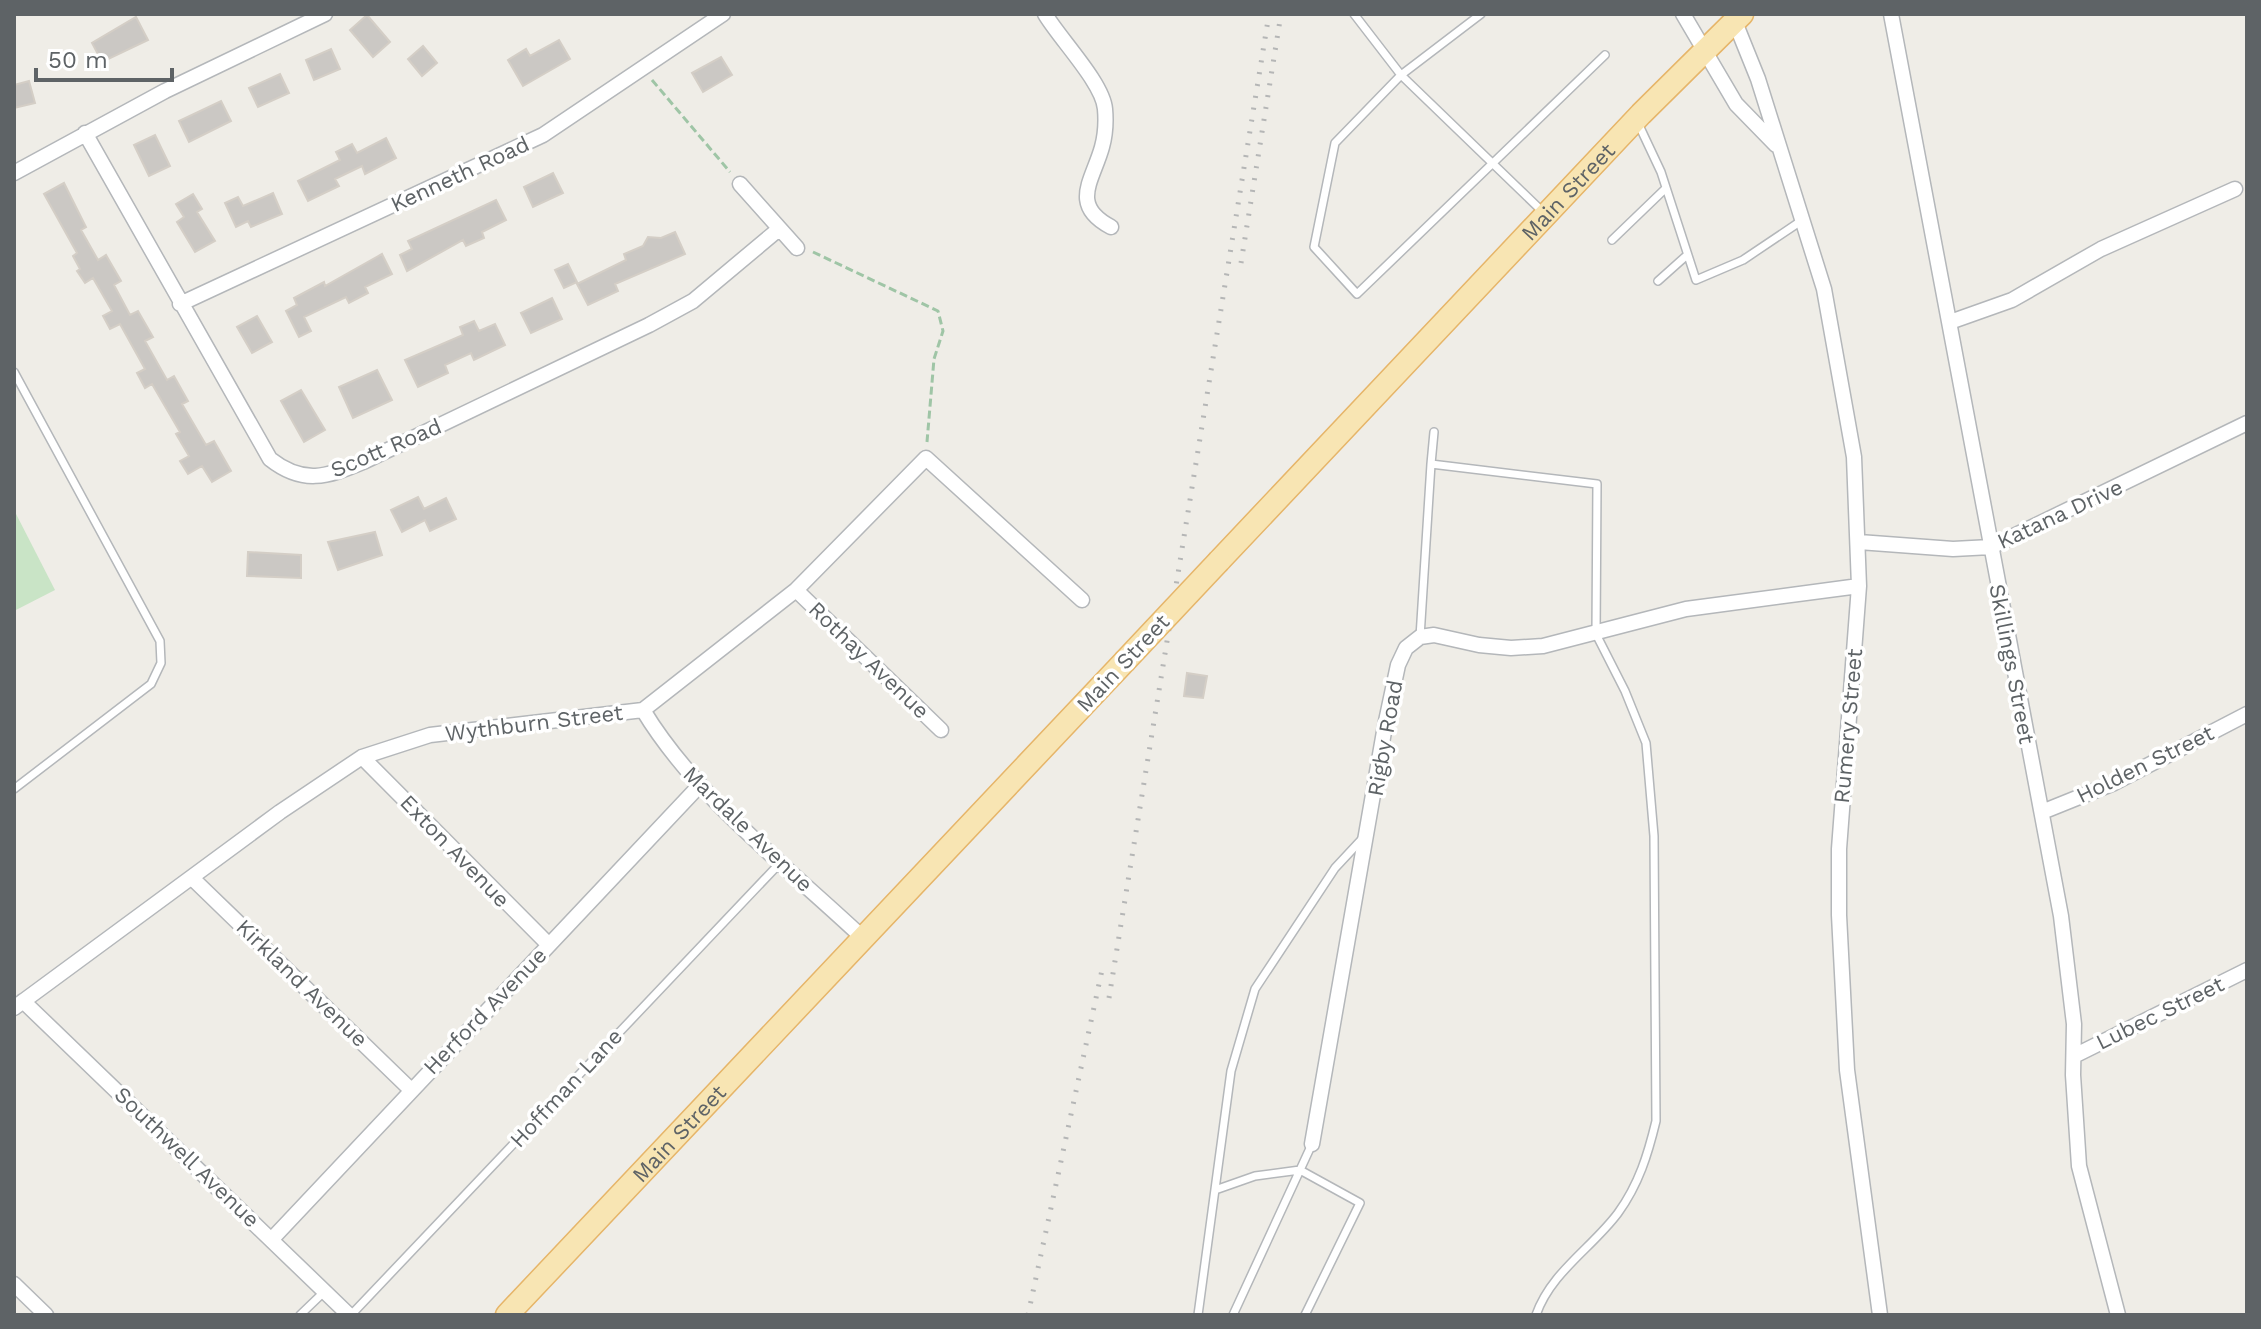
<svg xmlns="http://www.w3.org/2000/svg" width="2261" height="1329" font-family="'Work Sans',sans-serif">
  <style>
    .green { fill: #c9e4c6 }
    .building { fill: #cbc8c4; stroke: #d4cec6; stroke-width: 2 }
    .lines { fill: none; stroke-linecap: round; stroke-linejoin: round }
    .lane-casing { stroke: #b4b7ba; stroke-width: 10 }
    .street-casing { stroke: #b4b7ba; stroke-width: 17 }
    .primary-casing { stroke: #e6b569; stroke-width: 25 }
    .path { stroke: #9fc5a6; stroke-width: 3; stroke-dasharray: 8 4; stroke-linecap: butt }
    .lane { stroke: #fff; stroke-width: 7 }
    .street { stroke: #fff; stroke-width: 14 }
    .primary { stroke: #f8e5b3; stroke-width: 22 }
    .rail { stroke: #b5b6b6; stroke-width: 5; stroke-dasharray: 2 10; stroke-linecap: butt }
    .primary-bridge-casing { stroke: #e6b569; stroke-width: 25; stroke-linecap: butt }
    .primary-bridge { stroke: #f8e5b3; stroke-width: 22 }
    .labels { text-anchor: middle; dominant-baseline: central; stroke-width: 7; stroke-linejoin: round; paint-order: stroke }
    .street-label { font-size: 22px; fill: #5e6366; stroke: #fff }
  </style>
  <rect width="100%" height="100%" fill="#efede7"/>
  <!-- green -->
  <path class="green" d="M14,510l41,80 -41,21z"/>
  <!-- building -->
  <path class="building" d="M367,15l23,27 -17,15 -23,-27z
    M136,17l12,23 -46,22 -10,-19z
    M559,40l11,19 -47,27 -15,-26 18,-11 4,7z
    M423,46l14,17 -15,13 -14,-17z
    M331,49l9,20 -26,11 -8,-20z
    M721,57l11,18 -29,17 -11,-19z
    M280,74l9,19 -31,14 -9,-19z
    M29,81l6,22 -21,5v-23z
    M221,101l10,20 -42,21 -10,-21z
    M155,135l15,31 -21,10 -15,-31z
    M386,138l10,20 -31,16 -3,-8 -27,13 4,7 -31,15 -10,-20 42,-21 -4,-8 16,-8 5,9z
    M553,173l10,20 -30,14 -9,-20z
    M64,183l22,44 -5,3 17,30 8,-5 15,26 -7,4 16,30 8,-4 15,26 -8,4 22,39 7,-4 14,25 -6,3 24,41 8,-4 17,30 -19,11 -10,-16 -14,8 -8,-13 9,-5 -13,-22 4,-2 -28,-48 -7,4 -8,-15 8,-4 -25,-45 -10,5 -7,-13 9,-5 -19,-33 -8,5 -8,-12 3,-2 -7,-13 4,-3 -33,-59z
    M273,193l9,21 -31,13 -3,-6 -12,6 -11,-24 13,-6 5,9z
    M193,194l9,15 -5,3 18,29 -20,11 -18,-30 7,-5 -8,-13z
    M496,200l10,20 -24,12 2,6 -18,8 -3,-6 -56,31 -7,-16 12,-6 -4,-8z
    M675,232l10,22 -70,30 3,7 -30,14 -11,-21 49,-24 -2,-6 19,-8 5,-9 13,1z
    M382,254l10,20 -27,13 3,6 -19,10 -3,-6 -42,20 7,14 -12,6 -13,-26 11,-6 -3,-7 30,-16 1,4z
    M568,264l9,18 -13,6 -9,-18z
    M552,298l10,21 -31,14 -10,-20z
    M257,316l15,26 -20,11 -15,-26z
    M474,321l5,10 16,-7 10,21 -31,15 -3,-7 -26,12 3,8 -30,14 -13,-27 58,-25 -3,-8z
    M377,370l15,30 -39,18 -14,-31z
    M301,390l24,40 -21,12 -23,-41z
    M418,497l6,12 22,-11 10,21 -26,12 -5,-11 -23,12 -11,-22z
    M375,532l7,23 -44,15 -10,-28z
    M248,552l53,3v23l-54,-2z
    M1187,673l20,3 -4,22 -19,-2z"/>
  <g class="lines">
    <defs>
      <path id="lane" d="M1354,14l47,61 143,138
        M1481,14l-80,61 -66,68 -21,104 43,47 248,-239
        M1637,121l24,51 35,108 47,-20 58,-39
        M1612,240l54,-52
        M1658,281l28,-25
        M14,372l146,269 1,22 -10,21 -137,105
        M1431,464l3,-32
        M1420,637l11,-173 166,20 -1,150 29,57 21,52 8,93 2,285c-8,33 -17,63 -38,92 -26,35 -67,59 -82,102
        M1218,1189l37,-13 45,-6 60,33 -55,112
        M300,1315l25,-24
        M351,1315l429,-452
        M1198,1315l33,-244 24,-82 80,-121 28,-30
        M1233,1315l79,-171"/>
      <path id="street" d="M1045,14c14,24 58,69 60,95 1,11 0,27 -3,38 -9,33 -33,58 9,80
        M1683,14l53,90 40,41
        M1891,14l170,902 13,108 -1,51 6,91 39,149
        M1735,22l23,57 66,210 30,168 5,129 -20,263v66l8,155 33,245
        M85,133l185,326c33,26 57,18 93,3l286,-137 44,-24 86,-72
        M14,173l151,-82 160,-77
        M740,184l57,64
        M180,304l363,-169 180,-121
        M1950,322l62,-22 89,-51 134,-60
        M1859,542l94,7 38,-2 256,-124
        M796,590l145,140
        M643,710c53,88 146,158 221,229
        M362,757l186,187
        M2042,812l72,-29 133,-69
        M192,878l218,211
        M23,1001l326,314
        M14,1008l266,-196 82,-55 68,-22 213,-25 153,-120 130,-132 156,142
        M2074,1056l173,-86
        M1312,1144l73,-418 13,-61 8,-17 14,-11 14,-2 45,10 32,3 32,-2 143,-37 173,-23
        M272,1239l428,-454
        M14,1284l32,31"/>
      <g id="primary">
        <path id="s1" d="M1219,561l422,-447 101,-100"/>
        <path id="s2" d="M507,1315l617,-653"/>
      </g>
    </defs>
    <!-- lane casing -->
    <use href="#lane" class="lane-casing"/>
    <!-- street casing -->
    <use href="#street" class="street-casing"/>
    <!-- primary casing -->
    <use href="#primary" class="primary-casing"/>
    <!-- path -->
    <path class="path" d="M652,80l78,92
      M813,252l125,59 5,20 -9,28 -7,83"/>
    <!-- lane -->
    <use href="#lane" class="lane"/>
    <!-- street -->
    <use href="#street" class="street"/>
    <!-- primary -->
    <use href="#primary" class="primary"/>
    <!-- rail -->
    <path class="rail" d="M1241,263l40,-249
      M1109,998l160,-984
      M1028,1315l74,-345"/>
    <defs>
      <path id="primary-bridge" d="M1124,662l95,-101"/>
    </defs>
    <!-- primary-bridge casing -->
    <use href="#primary-bridge" class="primary-bridge-casing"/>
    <!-- primary-bridge -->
    <use href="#primary-bridge" class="primary-bridge"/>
  </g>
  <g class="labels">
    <!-- street labels -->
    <g class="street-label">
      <text transform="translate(460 174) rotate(-25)">Kenneth Road</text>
      <text stroke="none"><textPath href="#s1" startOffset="508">Main Street</textPath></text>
      <text transform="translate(386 448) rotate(-23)">Scott Road</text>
      <text transform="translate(2060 514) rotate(-25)">Katana Drive</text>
      <text transform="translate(869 660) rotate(44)">Rothay Avenue</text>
      <text transform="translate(1123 663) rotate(-47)">Main Street</text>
      <text transform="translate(2012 664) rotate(79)">Skillings Street</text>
      <text transform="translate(534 723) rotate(-7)">Wythburn Street</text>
      <text transform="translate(1848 726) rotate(-85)">Rumery Street</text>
      <text transform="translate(1385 738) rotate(-80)">Rigby Road</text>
      <text transform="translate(2145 764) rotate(-26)">Holden Street</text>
      <text transform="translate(748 829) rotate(44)">Mardale Avenue</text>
      <text transform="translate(455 851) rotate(46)">Exton Avenue</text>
      <text transform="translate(302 983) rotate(44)">Kirkland Avenue</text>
      <text transform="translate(485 1011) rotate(-46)">Herford Avenue</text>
      <text transform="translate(2160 1013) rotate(-26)">Lubec Street</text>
      <text transform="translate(566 1088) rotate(-47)">Hoffman Lane</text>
      <text stroke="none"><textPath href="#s2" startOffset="250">Main Street</textPath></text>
      <text transform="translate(187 1157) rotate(44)">Southwell Avenue</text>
    </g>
  </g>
  <!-- border -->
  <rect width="2261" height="1329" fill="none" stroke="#5e6366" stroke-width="32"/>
  <!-- scale -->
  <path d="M36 68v12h136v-12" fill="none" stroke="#5e6366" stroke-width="4"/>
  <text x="48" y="68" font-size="24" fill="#5e6366" stroke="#ffffff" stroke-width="6" paint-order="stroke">50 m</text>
</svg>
